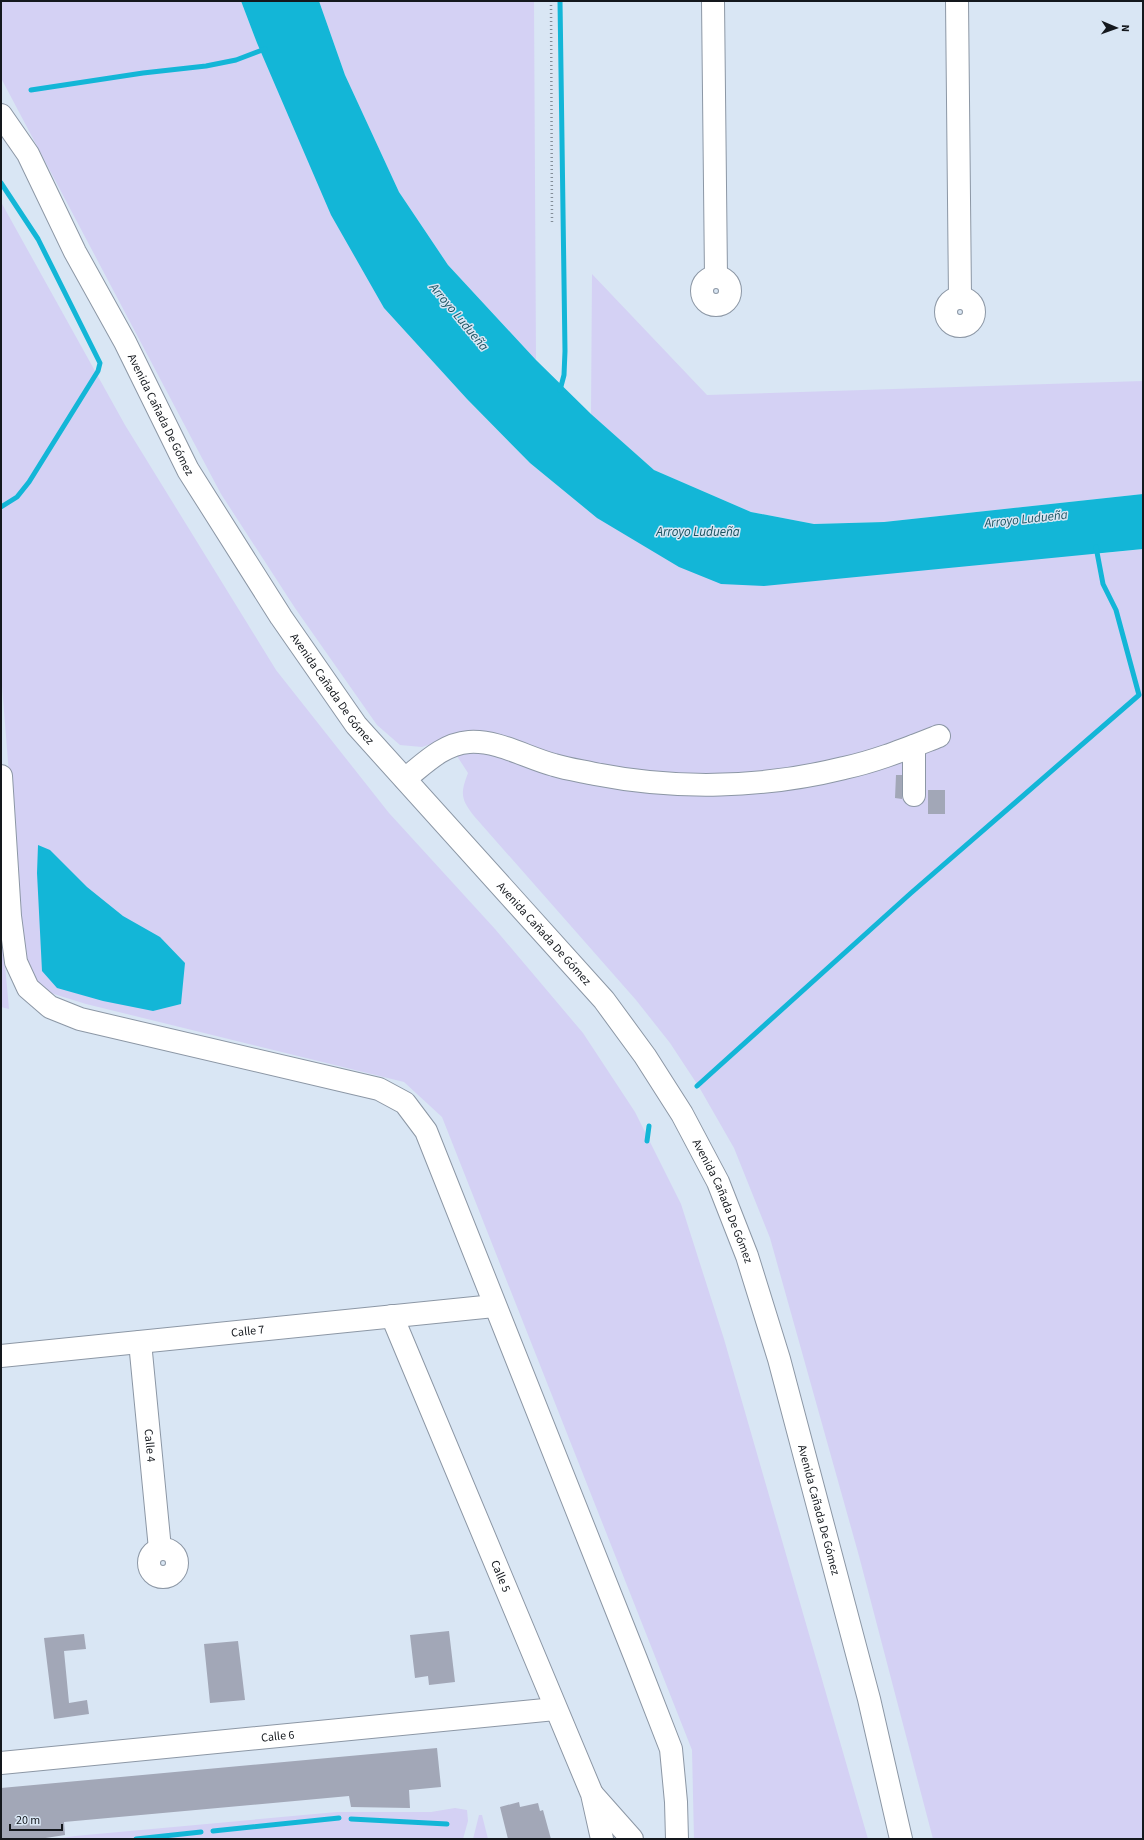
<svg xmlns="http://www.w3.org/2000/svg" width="1144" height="1840" font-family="'Source Sans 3',sans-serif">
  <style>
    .green { fill: #d4d1f4 }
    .water { fill: #13b6d7 }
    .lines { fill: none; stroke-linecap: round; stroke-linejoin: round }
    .stream { stroke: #13b6d7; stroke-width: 5 }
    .building { fill: #a2a7b7 }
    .minor-casing { stroke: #8c97a5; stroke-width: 24 }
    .path { stroke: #838d97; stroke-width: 2.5; stroke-dasharray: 1 3; stroke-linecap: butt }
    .minor { stroke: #fff; stroke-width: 22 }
    .labels { text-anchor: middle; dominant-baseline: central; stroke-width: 3; stroke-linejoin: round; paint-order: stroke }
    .street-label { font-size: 12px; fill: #14181d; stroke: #d9e6f4 }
    .water-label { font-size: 13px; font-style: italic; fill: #195360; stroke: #d9e6f4 }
  </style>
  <rect width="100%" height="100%" fill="#d9e6f4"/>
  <!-- green -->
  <path class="green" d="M1,1h240l16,42 127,265 83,91 63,64 67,55 500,36 46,-5v1290h-210l-74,-283 -89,-318 -36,-90 -35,-61 -29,-44 -34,-43 -162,-184c-13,-17 -14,-22 -6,-43l-22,-34 -24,8 -22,-2 -23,-20 -82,-117 -74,-114 -220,-416z
    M319,1h215l2,359 -88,-95 -49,-73 -54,-117z
    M1,202l124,223 151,245 113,143 106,116 88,104 52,79 46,92 43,135 144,500h-174l-2,-89 -250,-633 -38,-35 -318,-78 -42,-13 -20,-27 -23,-291z
    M592,274l115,121 436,-14v113l-259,28 -70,2 -63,-12 -97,-42 -63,-56z
    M1,922l8,87 -8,-2z
    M455,1808l12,2 1,11 -5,18h-408l20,-3 262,-24h94z
    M479,1815h3l6,24h-15z"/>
  <!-- water -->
  <path class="water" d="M241,1h78l26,74 54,117 49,73 88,95 55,54 63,56 97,42 63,12 70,-2 259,-28v55l-379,37 -43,-2 -42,-17 -82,-49 -67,-55 -63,-64 -83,-91 -53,-93 -74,-172z
    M38,845l12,5 37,37 36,29 37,21 25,26 -4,41 -28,7 -50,-10 -46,-13 -15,-17 -5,-98z"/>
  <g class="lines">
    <!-- stream -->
    <path class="stream" d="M560,1l5,350 -1,24 -4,15
      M31,90l112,-17 63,-7 30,-6 29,-11
      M1,183l37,56 62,124 -2,8 -69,111 -12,15 -16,10
      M697,1086l214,-193 228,-198 -23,-85 -13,-26 -7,-37
      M647,1141l2,-15
      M351,1819l96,5
      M213,1831l126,-13
      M136,1839l65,-7"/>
  </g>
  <!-- building -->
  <path class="building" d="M896,775h6v24l-7,-1z
    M928,790h17v24h-17z
    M449,1631l6,51 -26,3 -1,-9 -13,2 -5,-43z
    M84,1634l2,15 -22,2 5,52 18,-3 2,14 -35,5 -10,-81z
    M238,1641l7,59 -35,3 -6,-59z
    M437,1748l4,39 -32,3 1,18 -59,-1 -2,-11 -285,26 1,13 -26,4h-38v-51z
    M519,1802l1,5 18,-4 2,8 3,-1 8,29h-43l-8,-32z"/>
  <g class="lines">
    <defs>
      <g id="minor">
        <path d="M713,1l3,276"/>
        <path d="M957,1l3,297"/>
        <path id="s1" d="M1,115l27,39 47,98 50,90 63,128 93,147 75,108 248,275 41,56 37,58 36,68 29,74 32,103 90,340 32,140"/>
        <circle cx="716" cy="291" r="14"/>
        <circle cx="960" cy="312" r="14"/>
        <path d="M1,776l9,140 6,46 12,26 22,19 30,12 299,70 26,14 21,28 210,528 35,90 5,53 1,37"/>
        <path d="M405,779c20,-16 38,-35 64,-37 29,-2 58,16 85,23 13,4 27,6 41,9 82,16 168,14 249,-6 33,-7 64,-20 95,-32"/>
        <path d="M914,795v-49"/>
        <path id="s2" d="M392,1316l200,478 10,45"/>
        <path id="s3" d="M140,1342l20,207"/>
        <path id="s4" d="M1,1356l493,-50"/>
        <circle cx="163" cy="1563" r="14"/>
        <path id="s5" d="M1,1763l554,-54"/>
        <path d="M593,1795l39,44"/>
      </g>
    </defs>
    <!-- minor casing -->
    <use href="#minor" class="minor-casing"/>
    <!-- path -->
    <path class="path" d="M551,1l1,223"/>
    <!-- minor -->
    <use href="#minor" class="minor"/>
  </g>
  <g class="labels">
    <!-- street labels -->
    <g class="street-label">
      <text stroke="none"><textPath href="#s1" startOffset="340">Avenida Cañada De Gómez</textPath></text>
      <text stroke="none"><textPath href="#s1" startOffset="664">Avenida Cañada De Gómez</textPath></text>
      <text stroke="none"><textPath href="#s1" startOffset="988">Avenida Cañada De Gómez</textPath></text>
      <text stroke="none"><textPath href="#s1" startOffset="1312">Avenida Cañada De Gómez</textPath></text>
      <text stroke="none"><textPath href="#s4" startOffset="248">Calle 7</textPath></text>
      <text stroke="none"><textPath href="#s3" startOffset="104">Calle 4</textPath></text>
      <text stroke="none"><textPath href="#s1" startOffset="1636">Avenida Cañada De Gómez</textPath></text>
      <text stroke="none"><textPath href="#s2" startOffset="282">Calle 5</textPath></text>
      <text stroke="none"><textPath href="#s5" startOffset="278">Calle 6</textPath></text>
    </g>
    <!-- water labels -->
    <g class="water-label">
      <text transform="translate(459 317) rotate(50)">Arroyo Ludueña</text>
      <text transform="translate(1026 519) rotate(-6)">Arroyo Ludueña</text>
      <text x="698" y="532">Arroyo Ludueña</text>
    </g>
  </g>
  <!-- border -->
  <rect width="1144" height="1840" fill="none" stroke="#14181d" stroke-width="4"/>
  <!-- north arrow -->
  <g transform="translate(1116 28) rotate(92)" stroke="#d9e6f4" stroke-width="3" paint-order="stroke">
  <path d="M0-3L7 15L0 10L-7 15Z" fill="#14181d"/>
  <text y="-6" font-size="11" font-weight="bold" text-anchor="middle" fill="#14181d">N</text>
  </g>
  <!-- scale -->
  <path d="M10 1824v6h52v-6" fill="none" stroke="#14181d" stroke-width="2"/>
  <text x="16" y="1824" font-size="12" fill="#14181d" stroke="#d9e6f4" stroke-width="3" paint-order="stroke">20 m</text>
</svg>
